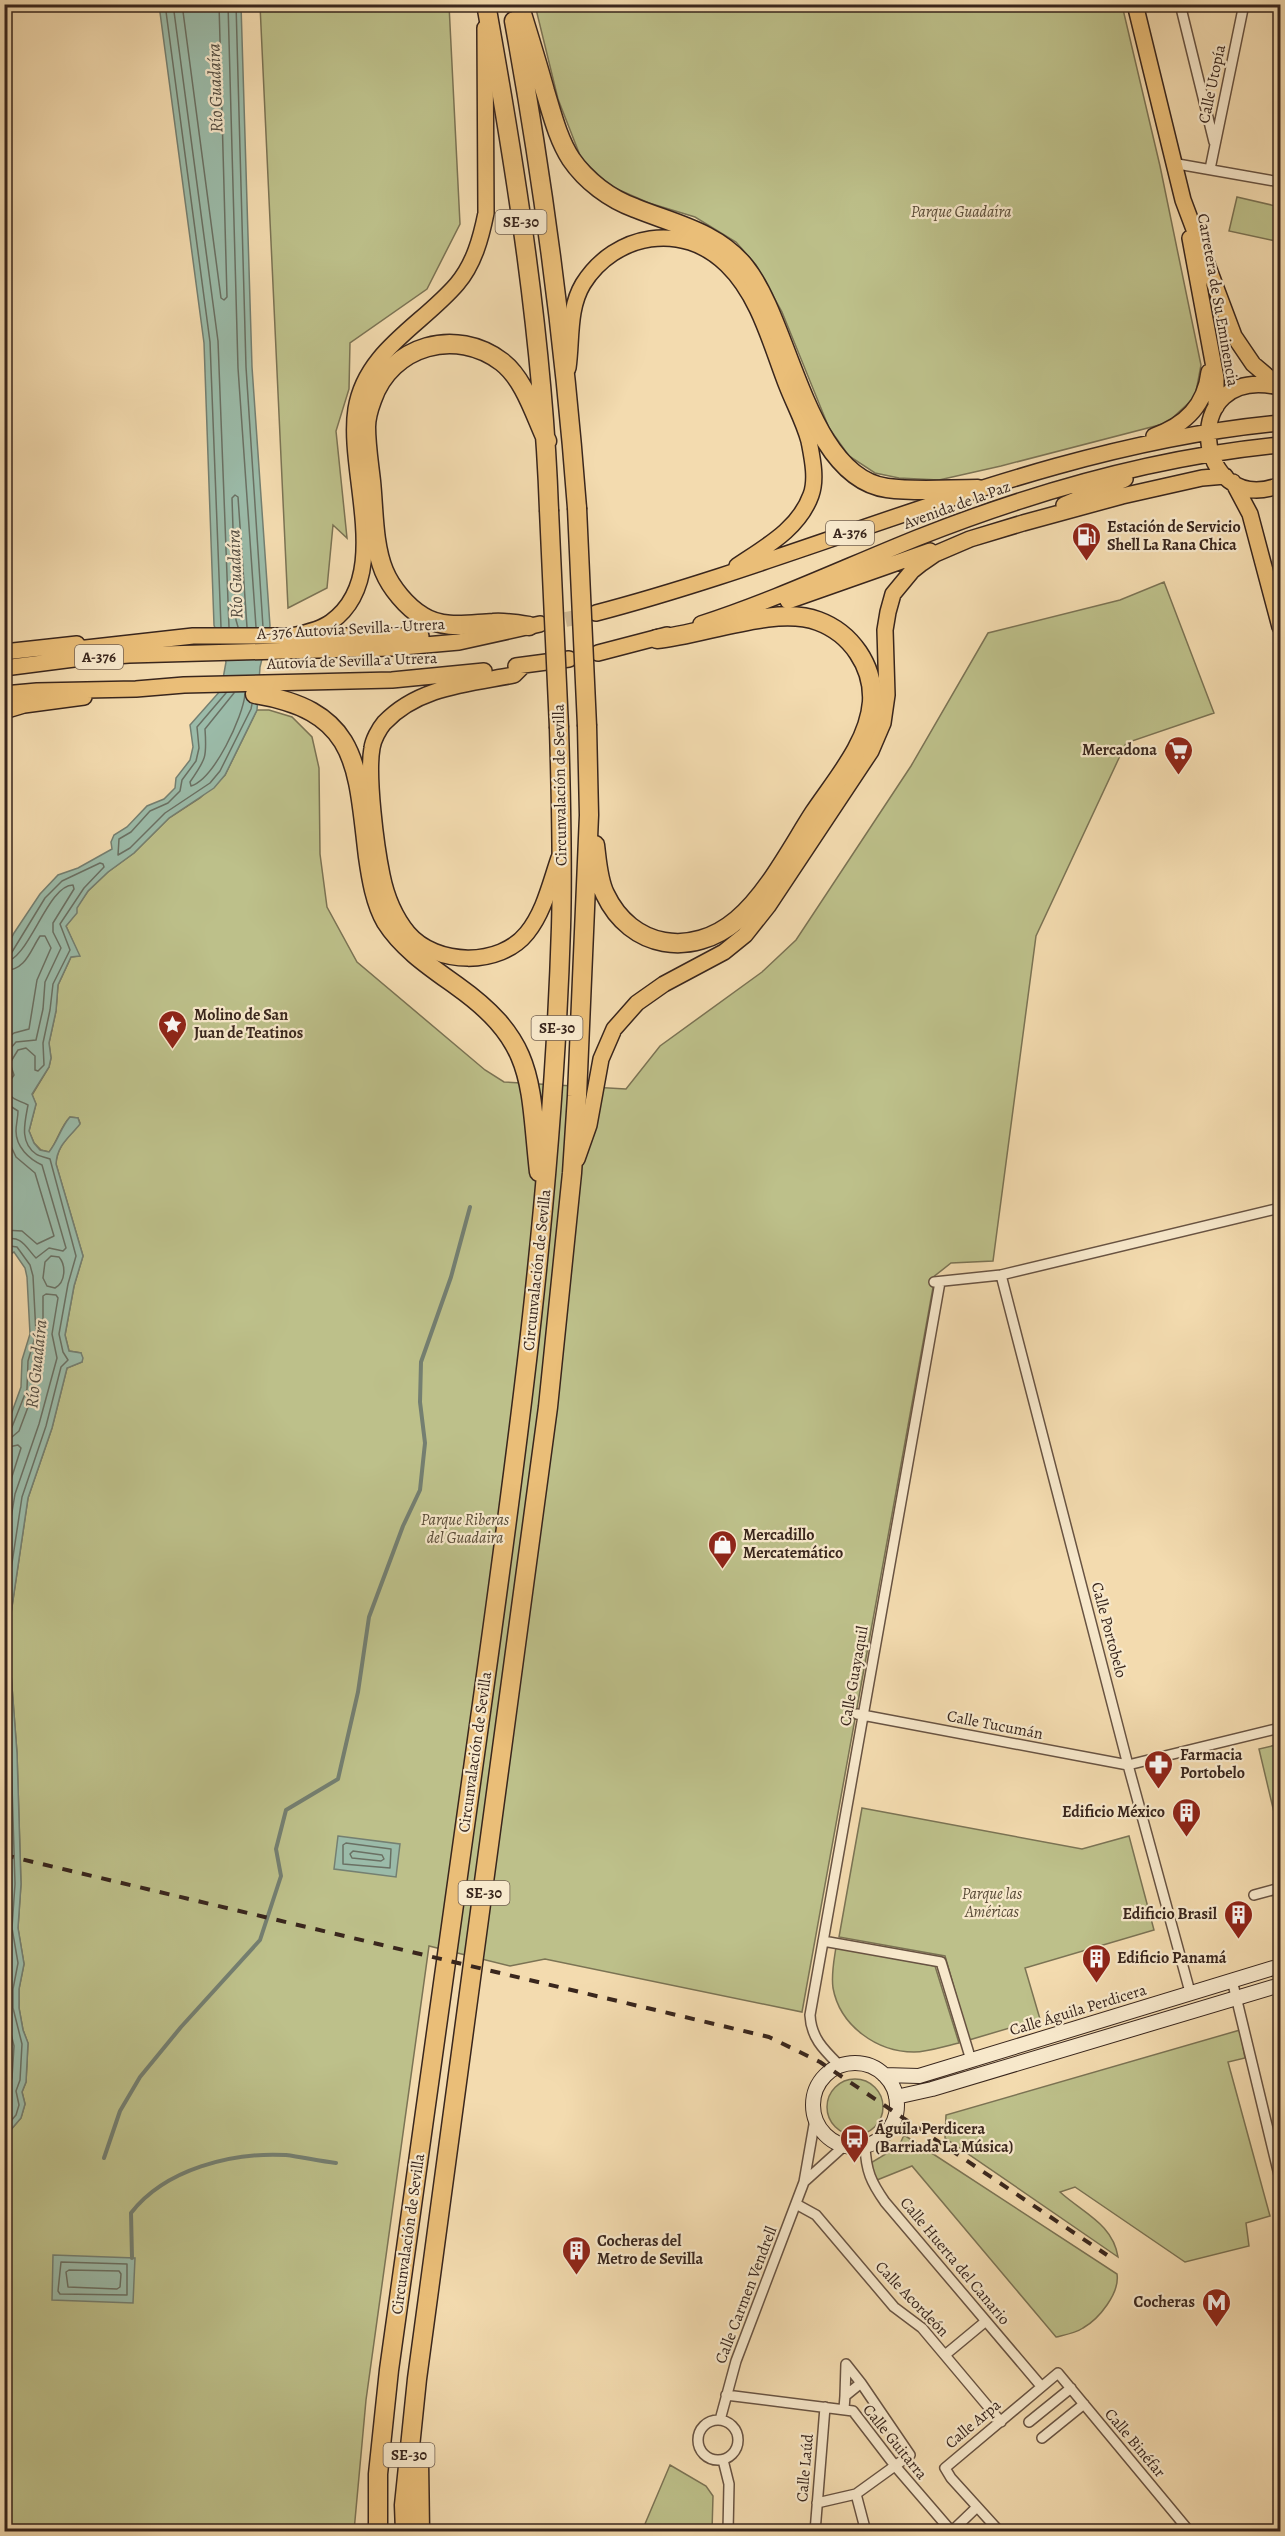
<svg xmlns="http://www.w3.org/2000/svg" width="1285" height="2536" font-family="Alegreya,serif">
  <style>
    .green { fill: #bdc08a; stroke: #7b7354; stroke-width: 1.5 }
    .water { fill: #9bbba9; stroke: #747f71; stroke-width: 1.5 }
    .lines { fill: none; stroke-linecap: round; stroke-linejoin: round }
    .shore { stroke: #6a7063; stroke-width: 1.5 }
    .stream { stroke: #747f71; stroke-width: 4 }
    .primary-tunnel { stroke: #ceb792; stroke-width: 15; stroke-dasharray: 15 8; stroke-linecap: butt }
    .street-casing { stroke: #685342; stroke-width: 12 }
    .secondary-casing { stroke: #39261d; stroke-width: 16 }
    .primary-casing { stroke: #39261d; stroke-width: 18 }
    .highway-casing { stroke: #39261d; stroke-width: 21 }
    .street { stroke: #f7e8cb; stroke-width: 9 }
    .secondary { stroke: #f7e8cb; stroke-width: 14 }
    .primary { stroke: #eabe78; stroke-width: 15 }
    .highway { stroke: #eabe78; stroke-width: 18 }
    .rail { stroke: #39261d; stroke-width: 4; stroke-dasharray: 10 10; stroke-linecap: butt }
    .highway-bridge-casing { stroke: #39261d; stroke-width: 21; stroke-linecap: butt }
    .highway-bridge { stroke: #eabe78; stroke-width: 18 }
    .labels { text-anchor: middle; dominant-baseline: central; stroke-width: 4.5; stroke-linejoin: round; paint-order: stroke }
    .shield { fill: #f7e8cb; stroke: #726051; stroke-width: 1.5 }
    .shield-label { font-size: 15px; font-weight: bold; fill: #39261d }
    .street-label { font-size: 16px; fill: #39261d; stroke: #f7e8cb }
    .park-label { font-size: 16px; font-style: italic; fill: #5a4c38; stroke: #f7e8cb }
    .poi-label { font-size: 16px; font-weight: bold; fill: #39261d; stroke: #f7e8cb; text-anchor: start }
    .water-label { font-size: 18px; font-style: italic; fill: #524b40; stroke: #f7e8cb }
  </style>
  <rect width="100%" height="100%" fill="#f3dbaf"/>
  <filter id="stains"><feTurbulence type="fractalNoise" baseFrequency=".00333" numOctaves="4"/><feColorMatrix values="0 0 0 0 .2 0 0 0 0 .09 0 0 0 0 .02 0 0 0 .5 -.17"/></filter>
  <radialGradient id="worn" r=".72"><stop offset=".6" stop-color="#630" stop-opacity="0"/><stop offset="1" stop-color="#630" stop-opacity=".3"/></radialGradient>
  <!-- green -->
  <path class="green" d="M260,5h189l11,219 -33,65 -77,54 -1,46 -13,42 11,107 -14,-13 -6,63 -39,20z
    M535,5h587l38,161 41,199 -6,32 -28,26 -166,43 -62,14 -40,-2 -24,-5 -26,-17 -20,-28 -47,-116 -26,-47 -20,-23 -41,-25 -46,-14 -39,-17 -29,-28 -23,-59z
    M1237,197l43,10v35l-51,-11z
    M1164,582l50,131 -88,30 -90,193 -43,325 -42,2 -19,15 2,4 -132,730 -257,-53 -35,7 -81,-20 -63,454 -12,131 -349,1v-389l4,-11 12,-14 4,-14 -3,-12 4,-10 2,-39 -5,-13 -4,-22v-19l5,-25 -6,-36 3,-44 -4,-131 -9,-119 20,-136 24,-70 15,-60 15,-6 -1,-9 -12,-2 -4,-16 9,-49 9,-30 -27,-92c1,-19 13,-26 24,-41l-2,-5 -8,-1c-10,10 -12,24 -21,35l-8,-2 -7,-7 -5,-12 7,-27 -4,-9 17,-28 2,-9 -2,-15 7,-32 2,-26 13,-28 8,-1 -13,-30 10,-13v-5l12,-17 20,-19 26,-19 35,-35 31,-20 25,-23 32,-65h12l23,7 20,20 7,31 1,86 7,53 30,55 128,108 19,12 122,7 34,-43 102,-74 34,-32 115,-174 77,-133 132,-33z
    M1280,1744v80l-3,1 -18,-76z
    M862,1808l220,41 47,-13 25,94 -129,38 15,51 -71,21 -24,-84 -106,-19z
    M836,1947l99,19 24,77c-14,3 -31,9 -45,9 -37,0 -74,-26 -81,-64 -2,-14 1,-27 3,-41z
    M1240,2030l5,28 -17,4 42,154 -24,7 3,23 -64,16 -110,-75 -15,5c23,21 53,32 58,65l-173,-119 1,-23z
    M827 2107a28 28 0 1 1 56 0a28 28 0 1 1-56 0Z
    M904,2135l213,139c3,19 -18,45 -34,54 -7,5 -19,7 -27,9l-144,-171 -35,14 -8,-16 30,-18z
    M670,2465l36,21 7,10 -1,35h-70z"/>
  <!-- water -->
  <path class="water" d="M159,5h82l11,362 18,259 -10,41 -3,43 -32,65 -11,13 -45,30 -35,35 -26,19 -20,19 -11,17v5l-11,13 14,30 -9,1 -13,28 -2,26 -7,32 2,15 -2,9 -17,27 4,10 -7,27 5,12 6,7 9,2c9,-11 12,-25 21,-35l8,1 2,6c-11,14 -23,21 -24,40l27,92 -9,30 -9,49 4,16 12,2 2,5 -1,4 -15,6 -15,60 -24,70 -20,136 9,119 4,131 -3,44 6,36 -5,25v19l4,22 5,13 -2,39 -4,10 3,12 -4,14 -12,14 -4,11 -1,-709 17,-47 1,-27 8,-26 -3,-57 -2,-9 -11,-16 -9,5 -1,-304 10,-20 26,-39 18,-19 20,-7 34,-19 -1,-7 3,-7 13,-8 20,-21 17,-7 11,-11 1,-10 14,-18 3,-13 -3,-22 31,-35 5,-28 -12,-37 -10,-282z
    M338,1836l62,8 -4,33 -62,-8z
    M53,2255l82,3 -2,45 -81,-3z"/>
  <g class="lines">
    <!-- shore -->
    <path class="shore" d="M165,4l45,338 11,285
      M173,4l45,337 11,286
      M182,4l39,294 3,2 3,-3 -8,-293
      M228,4l10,364 18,259
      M236,4l10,363 17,260
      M238,627l-2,-7 -4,-122 3,-3 3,2 9,130
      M226,693l-29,34 2,21 -3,13 -14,19 -2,11 -12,12 -18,8 -19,21 -12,7 -1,16 12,-7 35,-35 45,-30 10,-12 31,-62 1,-5
      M234,693l-29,36c2,28 1,30 -15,53l1,4c23,-7 52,-69 54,-92
      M4,954l8,-2 33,-54 17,-17 38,-18 3,1 1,3 -20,21 -24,36 10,26 -17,34 -3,26 -7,33 1,22 -6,6 -3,-1v-14l-9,-8 -8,2 -8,13 4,12 -6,9c-1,16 9,15 20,21 -3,17 -9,37 8,49 4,3 10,3 14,5l26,97 -8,28 -9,50 4,18 5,8 -7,7 -15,59 -24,71 -18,119
      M4,962c25,-1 43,-77 69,-77l1,4 -21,34v9l8,16 -16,34 -2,27 -7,31 -20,2 -12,14
      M4,971c22,-1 26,-20 36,-35h5l6,12 -14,32 -8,49 -15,4 -10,8
      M4,1102l14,9c0,7 -2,13 -2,20 0,16 13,28 26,34l24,83 -3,3 -14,-3 -13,10c-10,-10 -14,-24 -32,-18
      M4,1114l5,4 -2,10 1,12 8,17 19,16 19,63 -17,8 -15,-13 -18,-1
      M4,1250l6,-4 7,1 13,18 3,11 3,58 -8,27 -1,28 -15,38 -8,4
      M51,1256l8,1c7,8 7,25 -4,31l-8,-2 -4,-8 2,-16z
      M4,1439l8,-2 7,-6 15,-40 1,-29 8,-28v-38l3,-2 10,1 2,3 -6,36 5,24 -18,66 -24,70 -11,66
      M4,1448l14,-3 3,3 -17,54
      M4,1673l7,79 4,132 -3,44 6,35 -5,26v19l9,36 -2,36 -4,11 3,14 -3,10 -12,14
      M346,1843l45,6 -1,19 -47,-4v-19z
      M4,1850l3,35 -2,43 6,35 -6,25v21l9,37 -2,32 -4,13 3,14 -7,11
      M353,1851l29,4 2,4 -3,2 -29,-3 -2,-4z
      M61,2262l66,2v31l-67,-1 -2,-3z
      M69,2270l50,1 2,3 -1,13 -3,2 -49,-2 -2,-15z"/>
    <!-- stream -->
    <path class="stream" d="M104,2158l16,-47 20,-34 41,-50 79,-87 21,-64 -5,-27 10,-39 52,-31 20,-87 11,-75 34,-91 17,-36 5,-47 -5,-41 1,-40 30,-85 19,-70
      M132,2258l-1,-45c34,-44 101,-61 155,-58 16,2 33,6 50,8"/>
    <!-- primary-tunnel -->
    <path class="primary-tunnel" d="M543,624l50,-10"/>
    <defs>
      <path id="street" d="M1180,4l34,138
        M1172,163l108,19
        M1210,169l34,-165
        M1001,1275l127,490 62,227
        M934,1282l67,-7 279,-67
        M857,1714l271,51 152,-37
        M1254,1895l26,-7
        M823,1941l118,21 30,98
        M1232,1980l48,199
        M840,2066c-16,-16 -29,-28 -30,-51l130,-733
        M865,2146c1,25 6,36 20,56l156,184
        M804,2182l40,-36
        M796,2204l20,11 78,92 28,21 79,94
        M945,2355l41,-34
        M726,2395l127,16 43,56 56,65
        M845,2396l1,-32 15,19
        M698 2440a20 20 0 1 1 40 0a20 20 0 1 1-40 0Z
        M720,2420l16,-59 68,-179 11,-63
        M1029,2422l42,-34
        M1042,2438l42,-34
        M723,2460l6,24 -1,48
        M856,2494l10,38
        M817,2503l39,-9 54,-39 -49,-72 -16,13 -1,13
        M815,2532l10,-125
        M951,2532l26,-25
        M1000,2532l-49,-54 -6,-10 113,-95 132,159"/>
      <path id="secondary" d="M813 2105a42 42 0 1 1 84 0a42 42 0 1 1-84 0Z
        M884,2075l35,1 361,-110
        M896,2097l36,-8 348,-104"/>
      <path id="primary" d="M1135,4l48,196 51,136 19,28 27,23
        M1190,238l26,140v29
        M568,368c4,-28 0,-59 15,-84 32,-51 100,-63 144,-19 32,31 44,80 60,121 7,18 17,36 22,55 3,16 8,38 2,54 -12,34 -46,52 -74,71
        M1279,387c-103,-24 -85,132 1,98
        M1154,436c31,-11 51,-30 55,-64
        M1233,482l17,32 30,113
        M1064,505l61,-26
        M788,601l142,-50
        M596,613c229,-60 446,-168 684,-190
        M701,624c74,-24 144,-57 216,-86 116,-46 238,-81 363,-93
        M292,636c13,-3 28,-6 39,-14 63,-45 15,-149 25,-213 9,-58 66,-84 101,-125 17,-20 24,-46 29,-71l-1,-185
        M68,650l125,-14h228
        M4,652l73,-8
        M598,653l69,-18
        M524,665l-10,10c-47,9 -96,12 -130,48 -5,6 -11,17 -12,25 -5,28 4,98 10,127 4,20 13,42 26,58 28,33 92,34 119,0 17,-21 23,-49 32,-75
        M516,666l53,-7
        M4,668l70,-9 55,-4 262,-7 68,-6 81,-18
        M4,694l33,-3 99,-2 48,-4 208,-5 92,-9
        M4,711l20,-6 60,-8
        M577,1159l12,-34 12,-66 13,-30 23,-26 27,-19 60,-32 21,-17 23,-29 103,-155 12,-28 4,-28 -2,-65 3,-18 5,-18 19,-23 10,-8 13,-9 35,-15 53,-16 99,-27 80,-18 23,-2"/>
      <path id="highway" d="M486,4c30,167 57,336 63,506
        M519,4c9,29 18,58 26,87 7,23 13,48 26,68 15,22 39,40 64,49 39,16 82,24 110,59 45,56 61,210 142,221 30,4 61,1 91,1
        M514,21c29,159 51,326 63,487
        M529,626c-12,-2 -24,-4 -36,-3 -24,1 -49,7 -71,-7 -15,-9 -31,-28 -38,-45 -11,-27 -10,-61 -13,-90 -2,-18 -5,-36 -5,-54 0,-8 3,-19 6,-27 19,-55 84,-73 130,-38 23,18 33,54 45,79
        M255,694c105,17 102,73 113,163 3,21 7,46 18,65 17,27 46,46 71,64 80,57 72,97 82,186
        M595,845c2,16 3,35 10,49 26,55 87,64 132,26 31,-26 55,-73 77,-107 22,-33 55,-70 58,-111 2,-36 -21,-69 -54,-81 -43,-16 -115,14 -161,18
        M419,2461l1,71
        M378,2532v-58l11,-104c31,-222 62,-444 93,-666 36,-258 71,-516 79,-777 2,-66 0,-133 -2,-199
        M405,2532l-1,-27 13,-126 131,-972 24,-234 5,-77 12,-281 -2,-89"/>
    </defs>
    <!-- street casing -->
    <use href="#street" class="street-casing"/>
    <!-- secondary casing -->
    <use href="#secondary" class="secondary-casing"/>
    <!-- primary casing -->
    <use href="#primary" class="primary-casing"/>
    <!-- highway casing -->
    <use href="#highway" class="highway-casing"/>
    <!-- street -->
    <use href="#street" class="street"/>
    <!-- secondary -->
    <use href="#secondary" class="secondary"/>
    <!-- primary -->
    <use href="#primary" class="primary"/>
    <!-- highway -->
    <use href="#highway" class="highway"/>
    <!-- rail -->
    <path class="rail" d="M4,1855l765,182 51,25 287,193"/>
    <defs>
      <path id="highway-bridge" d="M577,508l10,218
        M549,510l10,218"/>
    </defs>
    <!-- highway-bridge casing -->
    <use href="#highway-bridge" class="highway-bridge-casing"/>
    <!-- highway-bridge -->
    <use href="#highway-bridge" class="highway-bridge"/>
  </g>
  <!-- icons -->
  <defs>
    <symbol id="fuel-pin" viewBox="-11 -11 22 30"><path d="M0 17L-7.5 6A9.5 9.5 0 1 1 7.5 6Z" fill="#8f2418" stroke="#f7e8cb"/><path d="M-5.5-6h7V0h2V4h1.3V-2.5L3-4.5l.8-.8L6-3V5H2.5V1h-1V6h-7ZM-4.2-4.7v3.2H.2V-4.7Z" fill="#fff"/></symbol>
    <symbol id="supermarket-pin" viewBox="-11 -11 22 30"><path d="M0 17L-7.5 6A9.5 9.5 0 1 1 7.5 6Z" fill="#8f2418" stroke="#f7e8cb"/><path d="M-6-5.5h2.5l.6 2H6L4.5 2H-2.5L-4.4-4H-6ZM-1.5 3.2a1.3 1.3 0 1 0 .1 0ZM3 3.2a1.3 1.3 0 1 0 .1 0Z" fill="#fff"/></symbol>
    <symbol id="sight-pin" viewBox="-11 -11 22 30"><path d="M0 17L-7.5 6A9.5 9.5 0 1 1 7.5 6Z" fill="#8f2418" stroke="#f7e8cb"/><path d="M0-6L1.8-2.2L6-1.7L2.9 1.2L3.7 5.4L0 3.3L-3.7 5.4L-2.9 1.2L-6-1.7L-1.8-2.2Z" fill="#fff"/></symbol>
    <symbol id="shop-pin" viewBox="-11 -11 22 30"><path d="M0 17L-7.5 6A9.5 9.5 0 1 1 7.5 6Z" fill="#8f2418" stroke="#f7e8cb"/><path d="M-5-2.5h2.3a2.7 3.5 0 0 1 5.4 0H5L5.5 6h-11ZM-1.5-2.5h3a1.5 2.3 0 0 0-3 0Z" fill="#fff"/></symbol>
    <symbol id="pharmacy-pin" viewBox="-11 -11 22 30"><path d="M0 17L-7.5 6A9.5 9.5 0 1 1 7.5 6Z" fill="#8f2418" stroke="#f7e8cb"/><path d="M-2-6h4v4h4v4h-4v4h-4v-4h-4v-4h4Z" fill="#fff"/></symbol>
    <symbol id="building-pin" viewBox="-11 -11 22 30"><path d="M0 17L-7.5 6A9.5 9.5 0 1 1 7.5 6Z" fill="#8f2418" stroke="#f7e8cb"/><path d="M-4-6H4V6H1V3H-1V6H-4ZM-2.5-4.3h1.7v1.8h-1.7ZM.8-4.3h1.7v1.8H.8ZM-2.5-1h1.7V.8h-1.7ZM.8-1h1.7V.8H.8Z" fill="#fff"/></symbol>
    <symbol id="bus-pin" viewBox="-11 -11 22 30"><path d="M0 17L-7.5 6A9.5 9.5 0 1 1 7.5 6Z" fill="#8f2418" stroke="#f7e8cb"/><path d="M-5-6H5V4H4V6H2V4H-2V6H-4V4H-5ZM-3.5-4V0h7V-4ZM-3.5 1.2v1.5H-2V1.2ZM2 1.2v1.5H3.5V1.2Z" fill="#fff"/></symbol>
    <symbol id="metro-pin" viewBox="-11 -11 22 30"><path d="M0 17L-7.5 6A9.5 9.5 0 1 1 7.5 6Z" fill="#8f2418" stroke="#f7e8cb"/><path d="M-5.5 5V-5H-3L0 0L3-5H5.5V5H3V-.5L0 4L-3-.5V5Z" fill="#fff"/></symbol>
  </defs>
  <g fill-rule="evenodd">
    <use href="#fuel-pin" x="1070" y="520" width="33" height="45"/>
    <use href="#supermarket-pin" x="1162" y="734" width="33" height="45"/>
    <use href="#sight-pin" x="156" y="1008" width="33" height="45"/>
    <use href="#shop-pin" x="706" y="1528" width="33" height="45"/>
    <use href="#pharmacy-pin" x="1142" y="1748" width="33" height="45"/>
    <use href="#building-pin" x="1170" y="1796" width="33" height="45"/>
    <use href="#building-pin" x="1222" y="1898" width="33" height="45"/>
    <use href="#building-pin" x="1080" y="1942" width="33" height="45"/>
    <use href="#bus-pin" x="838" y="2122" width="33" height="45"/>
    <use href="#building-pin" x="560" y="2234" width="33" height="45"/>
    <use href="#metro-pin" x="1200" y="2286" width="33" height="45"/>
  </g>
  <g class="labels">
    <!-- shield labels -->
    <g class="shield">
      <rect x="495.5" y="210" width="51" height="24" rx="4.5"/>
      <rect x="826" y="521" width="48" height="24" rx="4.5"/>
      <rect x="75" y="645" width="48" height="24" rx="4.5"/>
      <rect x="531.5" y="1016" width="51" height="24" rx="4.5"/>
      <rect x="458.5" y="1881" width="51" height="24" rx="4.5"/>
      <rect x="383.5" y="2443" width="51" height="24" rx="4.5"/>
    </g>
    <g class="shield-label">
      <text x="521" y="222">SE-30</text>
      <text x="850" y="533">A-376</text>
      <text x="99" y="657">A-376</text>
      <text x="557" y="1028">SE-30</text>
      <text x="484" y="1893">SE-30</text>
      <text x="409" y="2455">SE-30</text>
    </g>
    <!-- street labels -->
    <g class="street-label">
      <text transform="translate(1212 84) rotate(-78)">Calle Utopía</text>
      <text transform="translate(1218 300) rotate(80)">Carretera de Su Eminencia</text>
      <text transform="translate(957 505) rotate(-20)">Avenida de la Paz</text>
      <text transform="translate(351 629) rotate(-3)">A-376 Autovía Sevilla - Utrera</text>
      <text transform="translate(352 661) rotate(-2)">Autovía de Sevilla a Utrera</text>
      <text transform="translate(560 785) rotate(-91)">Circunvalación de Sevilla</text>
      <text transform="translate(537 1270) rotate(-84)">Circunvalación de Sevilla</text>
      <text transform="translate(1109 1630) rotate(75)">Calle Portobelo</text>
      <text transform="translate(854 1676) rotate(-80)">Calle Guayaquil</text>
      <text transform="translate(995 1725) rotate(11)">Calle Tucumán</text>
      <text transform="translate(475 1752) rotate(-82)">Circunvalación de Sevilla</text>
      <text transform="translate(1078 2010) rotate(-17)">Calle Águila Perdicera</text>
      <text transform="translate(408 2234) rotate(-82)">Circunvalación de Sevilla</text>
      <text transform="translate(955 2261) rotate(50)">Calle Huerta del Canario</text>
      <text transform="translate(746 2295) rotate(-69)">Calle Carmen Vendrell</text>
      <text transform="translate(912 2299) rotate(46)">Calle Acordeón</text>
      <text transform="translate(973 2424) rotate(-40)">Calle Arpa</text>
      <text transform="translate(895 2442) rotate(51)">Calle Guitarra</text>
      <text transform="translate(1135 2443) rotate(50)">Calle Binéfar</text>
      <text transform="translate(805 2468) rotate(-85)">Calle Laúd</text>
    </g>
    <!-- park labels -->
    <g class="park-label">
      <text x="961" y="212">Parque Guadaíra</text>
      <text x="465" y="1520">Parque Riberas<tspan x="465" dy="18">del Guadaira</tspan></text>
      <text x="992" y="1894">Parque las<tspan x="992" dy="18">Américas</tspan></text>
    </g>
    <!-- poi labels -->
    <g class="poi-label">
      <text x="1107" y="527">Estación de Servicio<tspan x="1107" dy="18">Shell La Rana Chica</tspan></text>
      <text x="1157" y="750" text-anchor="end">Mercadona</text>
      <text x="194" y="1015">Molino de San<tspan x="194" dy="18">Juan de Teatinos</tspan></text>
      <text x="743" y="1535">Mercadillo<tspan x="743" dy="18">Mercatemático</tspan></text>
      <text x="1180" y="1755">Farmacia<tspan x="1180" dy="18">Portobelo</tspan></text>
      <text x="1165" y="1812" text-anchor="end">Edificio México</text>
      <text x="1217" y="1914" text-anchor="end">Edificio Brasil</text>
      <text x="1117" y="1958">Edificio Panamá</text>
      <text x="875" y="2129">Águila Perdicera<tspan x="875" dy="18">(Barriada La Música)</tspan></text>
      <text x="597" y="2241">Cocheras del<tspan x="597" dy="18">Metro de Sevilla</tspan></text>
      <text x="1195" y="2302" text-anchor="end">Cocheras</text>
    </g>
    <!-- water labels -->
    <g class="water-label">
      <text transform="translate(215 88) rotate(-92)">Río Guadaíra</text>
      <text transform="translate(235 574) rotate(-92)">Río Guadaíra</text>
      <text transform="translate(36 1364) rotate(-84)">Río Guadaíra</text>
    </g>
  </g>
  <!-- margin -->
  <rect width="1285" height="2536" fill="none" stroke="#f3dbaf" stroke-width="24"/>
  <rect x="6" y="6" width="1273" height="2524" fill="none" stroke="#39261d" stroke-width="3"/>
  <rect x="12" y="12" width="1261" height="2512" fill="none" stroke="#39261d" stroke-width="1.5"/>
  <rect width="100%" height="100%" filter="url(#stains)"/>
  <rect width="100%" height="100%" fill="url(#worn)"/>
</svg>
